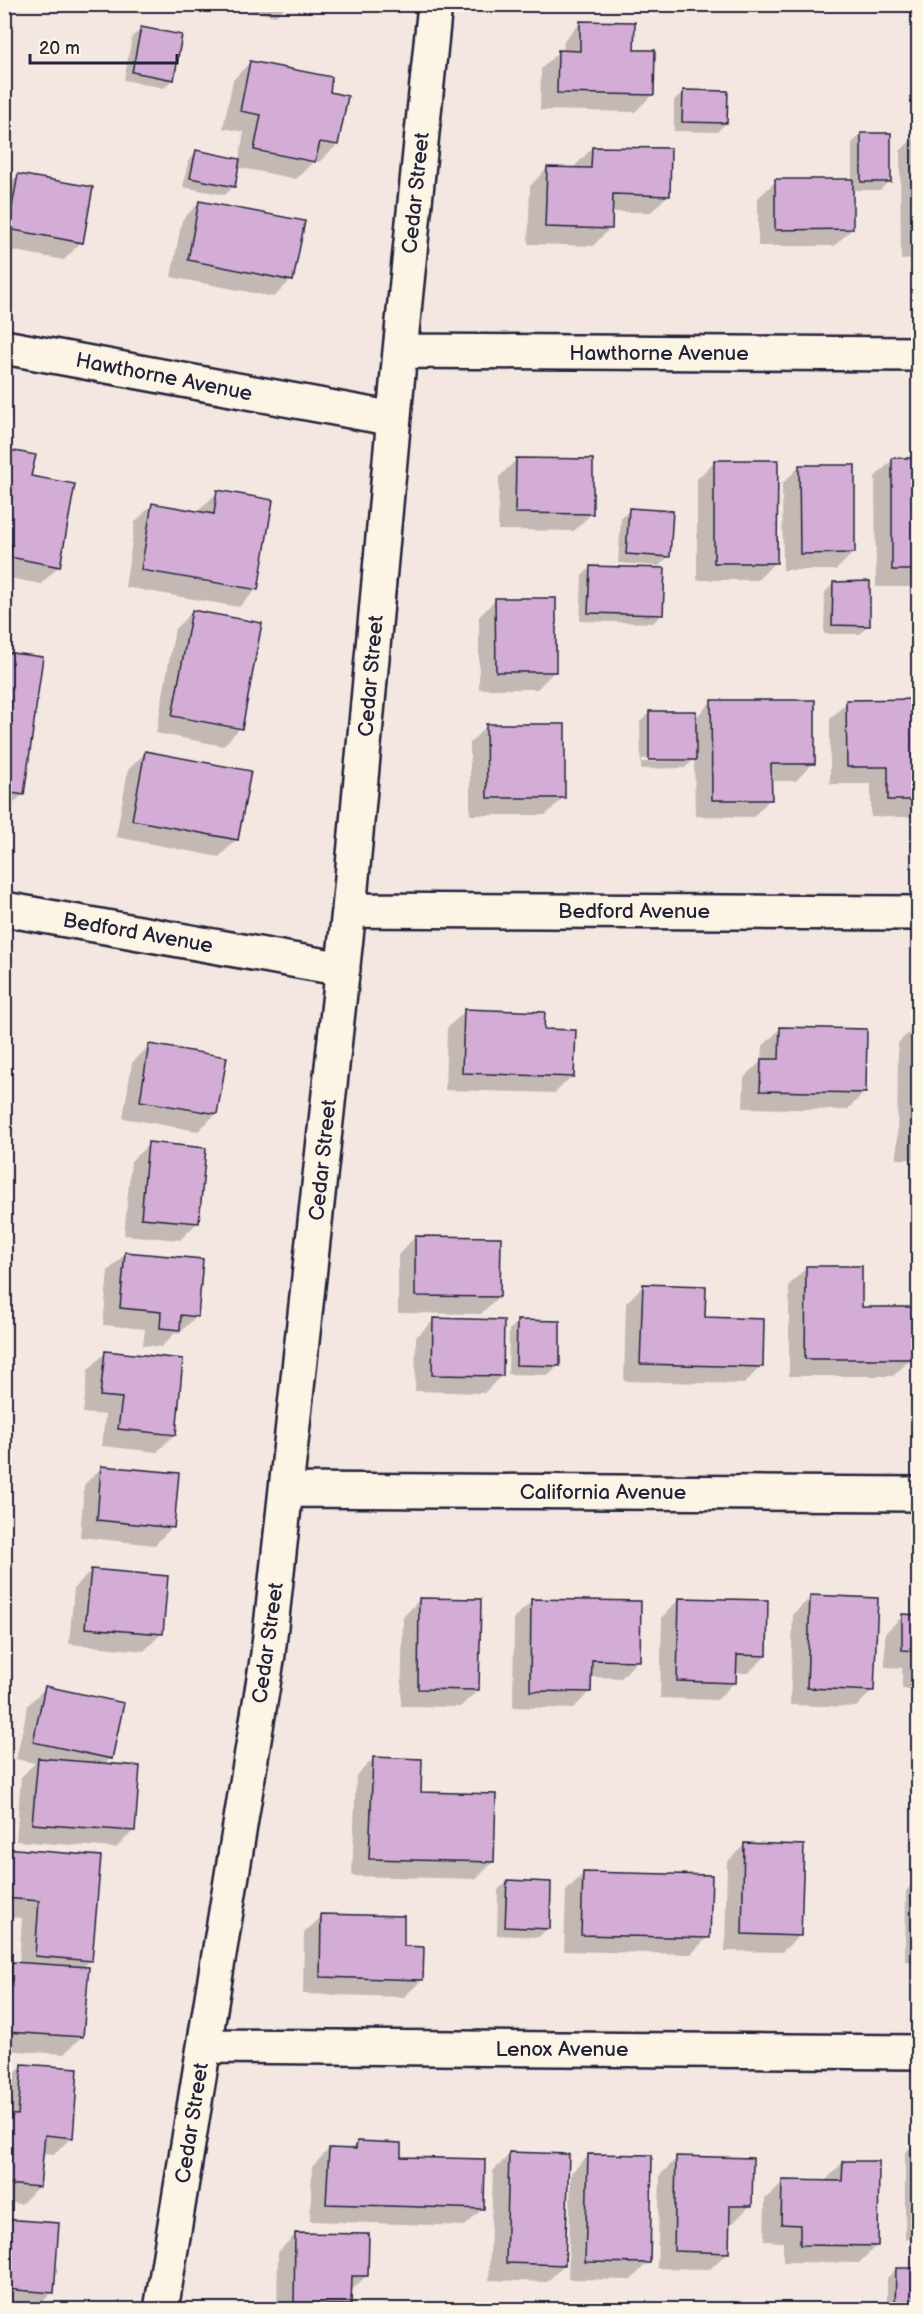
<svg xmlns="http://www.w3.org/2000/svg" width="923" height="2314" font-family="'Balsamiq Sans',sans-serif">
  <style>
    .shadow { fill: #0003; fill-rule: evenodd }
    .building { fill: #d3add5; stroke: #22223b; stroke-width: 1.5 }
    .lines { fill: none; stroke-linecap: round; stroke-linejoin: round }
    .minor-casing { stroke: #22223b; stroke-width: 38 }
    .minor { stroke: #fcf5e5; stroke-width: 33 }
    .labels { text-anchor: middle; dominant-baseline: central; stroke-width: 4.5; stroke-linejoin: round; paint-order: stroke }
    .street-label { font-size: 21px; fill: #22223b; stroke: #fcf5e5 }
  </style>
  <rect width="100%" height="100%" fill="#f4e7e2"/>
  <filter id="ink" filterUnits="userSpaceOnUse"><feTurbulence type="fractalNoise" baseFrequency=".0167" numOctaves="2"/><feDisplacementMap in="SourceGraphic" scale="12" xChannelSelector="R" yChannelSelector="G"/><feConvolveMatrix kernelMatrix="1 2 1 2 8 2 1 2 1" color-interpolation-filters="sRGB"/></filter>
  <g filter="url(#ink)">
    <!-- shadow -->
    <path class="shadow" d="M214,4h74l-12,12z
      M846,4h61l-1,1z
      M581,22l52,29 19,44 -17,17 -95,-2 1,-41 17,-17h5l1,-12z
      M141,29l32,50 -9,9 -40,-8 8,-43z
      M250,62l78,31 9,52 -18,17 -5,-1 -18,18 -59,-12 -3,19 -9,9 -42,-8 5,-26 9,-9 42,8 5,-28 -21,-4 10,-48z
      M683,92l43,31 -9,9 -43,-1v-31z
      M861,134l28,47 -9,9h-28v39l-18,17h-76v-48l18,-17h76v-38z
      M918,134v125l-17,1 -1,-109z
      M592,148l76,47 -17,17h-40l-1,16 -17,18 -65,-2 2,-58 17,-18 28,1v-3z
      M18,175l63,67 -17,18 -60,-11v-60z
      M200,202l91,78 -17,17 -103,-20 11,-57z
      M4,451l26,26 29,89 -18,18 -37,-7z
      M516,460l75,54 -17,17 -76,-1 1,-53z
      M892,460h26v127h-42l-1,-110z
      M715,461l60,101 -17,18h-61v-101z
      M800,466l53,87 -17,17h-53l-1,-86z
      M218,492l38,98 -17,17 -114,-20 10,-65 18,-18 47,9v-4z
      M630,510l38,47 -9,9 -41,-3 3,-45z
      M591,567l71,47 -9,9 -73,-2 2,-45z
      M834,583l34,42 -8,9h-36l1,-42z
      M496,599l59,72 -18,18h-58v-72z
      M193,611l47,117 -17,18 -67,-13 19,-104z
      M4,653l18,142 -17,17z
      M712,701l101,62 -17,18h-26v18l-17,18 -58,-1 -1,-57 -9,9 -44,1 -1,-47 9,-9 45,6zM688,758v3l-46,1v-3z
      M918,701v116h-47v-33h-41v-65l17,-17z
      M487,725l76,73 -17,17h-76v-72z
      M145,753l92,86 -18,18 -103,-20 12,-67z
      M465,1011l77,19 30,46 -17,17 -110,-3 2,-62z
      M916,1026h2v133h-21l1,-116z
      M780,1029l84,64 -17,17 -104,-2 1,-30 18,-18 1,-14z
      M150,1045l66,69 -18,17 -75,-13 9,-55z
      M149,1144l48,79 -17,17 -56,-5 7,-74z
      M415,1237l84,59 -18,18 -83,-1v-58z
      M126,1253l70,63 -17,18 -4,-1 -14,14 -18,-2 2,-16 -42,-4 5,-54z
      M807,1267l53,42 51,50 -18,17h-104v-91z
      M644,1285l59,34 58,47 -17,18 -120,-3 2,-78z
      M434,1320l67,56 -17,17 -69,-2 1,-54z
      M518,1322l40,44 -9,9 -41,-1 1,-44z
      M105,1353l70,81 -18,18 -55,-6 3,-31 -22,-2 5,-43z
      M102,1467l70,60 -17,18 -75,-8 4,-52z
      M91,1571l71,62 -18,18 -75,-7 5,-56z
      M811,1597l62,93 -17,17 -66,-2 3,-91z
      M420,1599l58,91 -18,17 -59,-1 2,-89z
      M679,1599l87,57 -18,17h-13v9l-18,18 -57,-2 2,-81z
      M532,1601l106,59 -17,18 -31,-1v14l-17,18 -60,-2 1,-89z
      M918,1607v82h-16v-21l-17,-1v-34l18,-17h6z
      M45,1688l65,70 -6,7 29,66 -17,17 -100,-7 5,-64 14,-14 -19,-4 12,-54z
      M373,1759l46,35 74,68 -17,17 -124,-3 4,-100z
      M745,1844l55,91 -18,17 -57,-1 2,-89z
      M4,1850l87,110 -9,8v68l-18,18 -60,-4v-78l9,-9 6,1 3,-46 -18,-1z
      M583,1874l125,63 -17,17 -127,-3 2,-60z
      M918,1879v83l-13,-1 1,-70z
      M507,1881l41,47 -9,9 -42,-2 1,-45z
      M322,1916l80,32 20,32 -18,17 -101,-3 1,-61z
      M23,2065l49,72 -18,17 -12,-1 -3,33 -18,18 -17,-2v-107l2,-12z
      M918,2140v99h-13v-86z
      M357,2143l42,15 83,51 -17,17 -155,-5 2,-54 17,-18 21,1z
      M510,2154l54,111 -17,17 -58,-2 4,-109z
      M588,2156l60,106 -17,18 -63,-1 3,-106z
      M677,2158l74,47 -18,18h-5v29l-18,17 -53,-1 3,-93z
      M843,2162l33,84 -17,17 -76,-1v-20l-19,-1 1,-42 18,-17h43v-2z
      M4,2220l48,72 -17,18 -31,-3z
      M295,2235l72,40 -17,17v13l-5,5h-68l1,-58z
      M896,2269h22v41h-31v-32z"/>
    <!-- building -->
    <path class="building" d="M580,21l55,1 -1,28h21l-1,45 -97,-2 1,-43 22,1z
      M141,27l41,8 -8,45 -42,-8z
      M250,61l82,16 -2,15 18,4 -10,49 -18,-3 -5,20 -61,-12 7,-35 -21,-4z
      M683,90l45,1 -1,32 -45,-1z
      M917,132h1v111z
      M861,133h30v49h-30z
      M592,147l79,1 -1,48 -57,-2 -1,35 -67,-2 2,-60 44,1z
      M196,150l44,9 -5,28 -45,-9z
      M18,174l75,13 -10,56 -75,-14z
      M775,179h78v50l-78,1z
      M199,201l106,20 -12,60 -105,-21z
      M4,449l32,6 -5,21 44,8 -15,83 -50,-10 2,-12 -8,-2z
      M516,458l77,1v55l-78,-1z
      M892,458h26v112h-26z
      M714,460h64l-1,103h-63z
      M799,465h56v88l-55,1z
      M217,490l56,10 -15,90 -117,-20 11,-67 62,11z
      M629,508l44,3 -3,46 -44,-3z
      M590,566l75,2 -2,47 -75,-2z
      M870,581v45l-38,-1 1,-43z
      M495,598h61v74h-60z
      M192,610l70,13 -20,106 -70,-13z
      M4,652l39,5 -19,138 -20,-3z
      M918,699v101h-30v-33h-41l-1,-67z
      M711,700h104v64h-44l1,36h-60z
      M649,711h47v49h-47z
      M486,724h79v74h-78z
      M145,751l106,20 -13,69 -106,-20z
      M464,1009l81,3 -1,17 32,1 -2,47 -112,-4z
      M915,1024h3v118h-4z
      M780,1027l87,2 -1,64 -106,-2 1,-32h18z
      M149,1044l78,13 -10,57 -77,-13z
      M148,1142l58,6 -7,75 -58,-5z
      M415,1236l86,1 -1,60 -85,-1z
      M125,1252l78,7 -5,58 -17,-2 -1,15 -20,-2 1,-16 -41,-4z
      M806,1266h56v41h50v52h-107z
      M643,1284l63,2 -1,31 59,2 -1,48 -123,-3z
      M433,1318l71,2 -1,56 -71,-1z
      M517,1320l43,1v45l-44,-1z
      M105,1351l78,8 -7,76 -58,-6 4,-31 -22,-2z
      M101,1466l78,7 -5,55 -77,-8z
      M91,1569l77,7 -5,58 -78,-6z
      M810,1595l68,3 -4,93 -67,-3z
      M419,1598l62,1 -2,91 -61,-1z
      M679,1598l89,2 -1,56 -30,-1 -1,28 -59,-2z
      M531,1599l110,2 -1,60 -48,-1 -1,32 -61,-1z
      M902,1614l16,1v36l-16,-1z
      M45,1686l79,17 -12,56 -79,-17z
      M373,1757l49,2 -1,33 75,2 -2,68 -125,-3z
      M38,1758l102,8 -5,65 -103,-7z
      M744,1843l60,2 -3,91 -59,-2z
      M4,1848l97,8 -9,105 -57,-5 4,-55 -35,-3z
      M583,1872l129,3 -2,63 -129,-3z
      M507,1880l44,2 -1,47 -45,-2z
      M321,1914l83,2v30l20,1 -1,33 -103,-3z
      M12,1962l77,5 -6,70 -76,-5z
      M22,2064l56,4 -5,70 -28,-3 -5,52 -36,-3v-70l14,1z
      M357,2141l44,2v14l84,2 -1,50 -158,-5 3,-56 27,1z
      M509,2152l60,2 -4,111 -59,-2z
      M588,2154l64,1 -2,108 -65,-1z
      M676,2156l77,2 -1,48h-22l-1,47 -55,-2z
      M843,2161h36l-1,85 -78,-1v-20l-19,-1 1,-44 60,1z
      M4,2219l55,4 -5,70 -50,-4z
      M295,2233l74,1 -1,42h-16l-1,29 -57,-1z
      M896,2268h22v42h-23z"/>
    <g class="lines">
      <defs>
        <path id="minor" d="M4,347l390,72
          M400,351l518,3
          M4,909l339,60
          M349,910l569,3
          M287,1490l631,4
          M205,2046l713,6
          M161,2310l107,-656 81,-744 51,-559 35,-347"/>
      </defs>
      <!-- minor casing -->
      <use href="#minor" class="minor-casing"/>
      <!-- minor -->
      <use href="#minor" class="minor"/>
    </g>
  </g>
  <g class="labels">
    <!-- street labels -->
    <g class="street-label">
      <text transform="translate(416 193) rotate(-84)">Cedar Street</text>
      <text x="659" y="353">Hawthorne Avenue</text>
      <text transform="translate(164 377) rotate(11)">Hawthorne Avenue</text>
      <text transform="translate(371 676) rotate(-85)">Cedar Street</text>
      <text x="634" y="911">Bedford Avenue</text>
      <text transform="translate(138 933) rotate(10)">Bedford Avenue</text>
      <text transform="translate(323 1160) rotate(-84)">Cedar Street</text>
      <text x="603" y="1492">California Avenue</text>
      <text transform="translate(268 1643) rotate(-82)">Cedar Street</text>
      <text x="562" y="2049">Lenox Avenue</text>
      <text transform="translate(192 2123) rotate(-81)">Cedar Street</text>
    </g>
  </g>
  <!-- margin -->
  <rect width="923" height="2314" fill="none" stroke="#fcf5e5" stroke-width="24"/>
  <rect x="12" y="12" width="899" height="2290" fill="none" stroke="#22223b" stroke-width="2" filter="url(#ink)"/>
  <!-- scale -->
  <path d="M30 54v9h147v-9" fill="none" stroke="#22223b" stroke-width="3"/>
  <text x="39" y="54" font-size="18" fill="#22223b" stroke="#fcf5e5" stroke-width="4.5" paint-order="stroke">20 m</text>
</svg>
